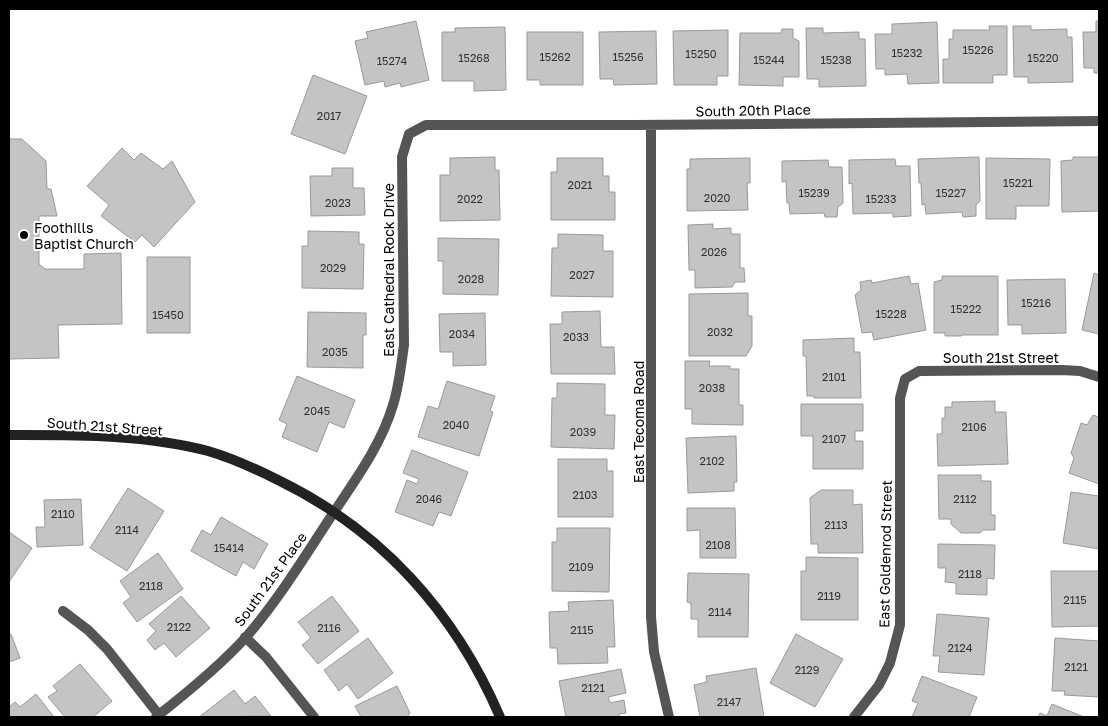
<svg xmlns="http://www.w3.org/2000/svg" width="1108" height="726" font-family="'Golos Text',sans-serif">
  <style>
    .building { fill: #c4c4c4; stroke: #999 }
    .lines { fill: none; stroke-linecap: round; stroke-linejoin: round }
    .street { stroke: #555; stroke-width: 10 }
    .secondary { stroke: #222; stroke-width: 10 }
    .poi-dot { fill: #000; stroke: #fff; stroke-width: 2 }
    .labels { text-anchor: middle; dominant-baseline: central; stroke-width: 4; stroke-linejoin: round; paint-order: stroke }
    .number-label { font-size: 11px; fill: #313131 }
    .street-label { font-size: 14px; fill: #000; stroke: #fff }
    .poi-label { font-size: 14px; fill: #000; stroke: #fff; text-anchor: start }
  </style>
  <rect width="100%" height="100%" fill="#fff"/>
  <!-- building -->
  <path class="building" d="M416,21l13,59 -28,7 -1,-4 -15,4 -1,-6 -19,4 -10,-44 13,-3 -2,-6z
    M1096,21h3v52h-5v-5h-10l-1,-36h13z
    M937,22l2,61 -31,1 -1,-10 -22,1v-6h-9l-1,-35h17v-10z
    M989,26h18v49h-14v8h-50v-24h6v-20h4v-9h37z
    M1013,26h18v4l36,-1v8h5l1,45 -45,1v-6h-14z
    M505,27l1,63 -32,1v-10h-32v-49h13v-4z
    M806,28h17v5l36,-1v7h6l1,47 -47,1v-8h-12z
    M782,29h11v9l6,3v36h-16v9l-44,-1 1,-52h41z
    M728,30v46h-11v9h-43l-1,-54z
    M656,31l1,53 -43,1 -1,-6h-13l-1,-47z
    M527,32h56v53h-43v-5h-13z
    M313,75l54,21 -22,58 -54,-20z
    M9,139h13l24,22 1,28h4l6,27h-18v48l6,5h39v-15l37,-1 1,71 -64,1 1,33 -50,1z
    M122,148l12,12 7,-7 22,16 9,-8 23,41 -41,45 -12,-12 -7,7 -34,-26 8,-11 -22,-19z
    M495,157v13h4l1,50 -60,1v-46h10v-17z
    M979,157l1,44 -4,4v11l-13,1 -1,-5 -36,2 -1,-10 -3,1 -1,-22h-2l-1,-24z
    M1073,157h26v54l-37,1 -1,-51 12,-1z
    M557,158h46v18h6v16h6v28h-64v-48h6z
    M750,158v25h-3l1,27 -61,1v-42h3v-10z
    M986,158l64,1 -1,47h-33v13h-30z
    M895,159l1,7h14l1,50 -18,1v-4l-40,1 -1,-31 -3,1v-24z
    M828,160l1,7h13l1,36 -5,4 -1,10h-12l-1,-4 -34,1 -1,-11h-2l-1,-22 -4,1v-21z
    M332,168h21v20h11l1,27 -54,1 -1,-40h22z
    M713,224v5l18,-1v6h9v34h4l1,14h-10l-3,5 -37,1v-18h-6l-1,-45z
    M308,231l51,1v12h5l-1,45 -61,-1v-42h6z
    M558,234l45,1v16h10v46l-62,-1 1,-48h6z
    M438,238l61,1 -1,56 -55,-1v-33h-5z
    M147,257h43v76h-43z
    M1094,273l5,2v59l-17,-4z
    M909,276l2,8 7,-1 8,47 -52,10 -2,-8 -10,1 -7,-38 6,-5 -1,-8 11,-2 1,3z
    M942,276h56v59h-36l-1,1h-16v-3h-11v-51l8,-2z
    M1065,279l1,54 -44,1v-9h-14l-1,-45z
    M748,293v23h4v30l-6,10h-57v-62z
    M600,311l1,36h13l1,27h-64l-1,-50h12v-12z
    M308,312l58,1v22h-3v33l-56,-1z
    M485,313l1,52 -33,1v-14h-13l-1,-38z
    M854,338v14h6l1,46h-47v-2h-7l-1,-40h-3v-16z
    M685,361h25l-1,5h21v3h9v36h4v20l-51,-1v-15h-7z
    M297,376l58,24 -11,28 -15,-6 -12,30 -35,-15 5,-13 -8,-4z
    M447,381l48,15 -5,15 3,1 -14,44 -61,-19 10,-31 10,3z
    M557,383l48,1v31h10l-1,34 -63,-2 1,-49h5z
    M995,401v11h11l2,52 -70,2 -1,-32h5v-16h3v-11h7v-5z
    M801,404h62v27h-8v10h8v28h-50v-33h-12z
    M1093,415l6,2v67l-30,-11 5,-15 -3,-5 10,-30 6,2z
    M736,436l1,46h-3v9l-46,2 -2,-55z
    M412,450l56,22 -17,44 -12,-4 -6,14 -38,-14 12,-32 10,4 2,-5 -16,-6z
    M558,459h49v12h6v46h-55z
    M938,475h43v6h10v34h4v15h-12l-3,3h-19l-10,-9v-5h-12z
    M128,488l36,23 -37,60 -37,-23z
    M821,490h32v15l9,-1 1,49h-45v-9h-7l-1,-46z
    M1071,492l28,4v53l-36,-6z
    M81,499l2,46 -46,2 -1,-20h9l-1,-27z
    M687,508h48l1,50h-36v-28l-13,1z
    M221,517l47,27 -14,25 -11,-7 -7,14 -45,-25 11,-21 9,5z
    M557,528h53l-1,64 -57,-1v-49h5z
    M9,532l23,16 -23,34z
    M938,544l57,1 -1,34 -7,-1v17l-31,-1v-11l-11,-1 1,-14h-8z
    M158,553l25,36 -46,33 -14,-19 8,-6 -11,-16z
    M806,557l52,1v62h-57v-49h5z
    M1051,571h48v55l-47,1z
    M688,573l61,1 -1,63h-50v-18h-7v-16l-4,-1z
    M181,596l29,32 -34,29 -12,-14 -9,7 -8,-10 9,-9 -7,-7z
    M332,596l27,35 -41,33 -16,-19 9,-7 -13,-16z
    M613,600l2,47h-8l1,16 -50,1 -1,-16h-7l-1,-36 20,-1 -1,-9z
    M937,614l52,4 -5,57 -46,-3 2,-16h-7z
    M11,634l9,24 -11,4v-27z
    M796,634l47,25 -28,48 -45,-24z
    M368,638l25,35 -35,26 -11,-15 -8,7 -15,-21z
    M1055,638l44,3v56l-35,-2 1,-4h-13z
    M80,664l32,37 -19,16h-28l-17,-20 9,-6 -4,-5z
    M756,668l8,49h-64l-6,-32 13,-3 -1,-6z
    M621,669l5,24 -18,4 2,6 14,-3 2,13 -7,1v3h-53l-7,-36z
    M922,676l55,21 -8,20h-57l6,-14 -6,-2z
    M397,686l13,27 -2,1 2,3h-49l-6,-11z
    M234,690l11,14 10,-8 16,20 -72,1z
    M36,694l18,23h-45v-10l6,-5 5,5z
    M1052,704l32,13h-46l2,-4 7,3z"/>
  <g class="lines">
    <!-- street -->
    <path class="street" d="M651,125v492l3,35 15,65
      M63,611l25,19 19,19 52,66
      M245,637l21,20 48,60
      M156,717c32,-25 64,-51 91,-81 31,-36 57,-78 83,-118 23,-35 51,-72 63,-113 6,-19 8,-39 11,-60l-2,-188 7,-23 17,-9h209l464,-4
      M854,717l25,-32 11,-22 10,-38v-227l5,-19 14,-8 143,-1 18,1 19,6"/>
    <!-- secondary -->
    <path class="secondary" d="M9,435c66,0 135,-1 199,16 24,7 48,18 70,29 103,50 177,132 222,237"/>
  </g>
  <!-- markers -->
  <circle class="poi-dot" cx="24" cy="235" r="5"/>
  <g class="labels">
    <!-- number labels -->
    <g class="number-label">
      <text x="978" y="49">15226</text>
      <text x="907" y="52">15232</text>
      <text x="701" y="53">15250</text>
      <text x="555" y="56">15262</text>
      <text x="628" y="56">15256</text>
      <text x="474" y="57">15268</text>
      <text x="1043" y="57">15220</text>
      <text x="769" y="59">15244</text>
      <text x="836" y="59">15238</text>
      <text x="392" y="60">15274</text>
      <text x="329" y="115">2017</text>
      <text x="1018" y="182">15221</text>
      <text x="580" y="184">2021</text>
      <text x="814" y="192">15239</text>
      <text x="951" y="192">15227</text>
      <text x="717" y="197">2020</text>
      <text x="470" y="198">2022</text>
      <text x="881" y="198">15233</text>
      <text x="338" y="202">2023</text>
      <text x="714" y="251">2026</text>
      <text x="333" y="267">2029</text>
      <text x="582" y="274">2027</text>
      <text x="471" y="278">2028</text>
      <text x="1036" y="302">15216</text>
      <text x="966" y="308">15222</text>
      <text x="891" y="313">15228</text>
      <text x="168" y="314">15450</text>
      <text x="720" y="331">2032</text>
      <text x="462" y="333">2034</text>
      <text x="576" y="336">2033</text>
      <text x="335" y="351">2035</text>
      <text x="834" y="376">2101</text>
      <text x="712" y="387">2038</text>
      <text x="317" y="410">2045</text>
      <text x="456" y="424">2040</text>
      <text x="974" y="426">2106</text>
      <text x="583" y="431">2039</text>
      <text x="834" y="438">2107</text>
      <text x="712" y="460">2102</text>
      <text x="585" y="494">2103</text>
      <text x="429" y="498">2046</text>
      <text x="965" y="498">2112</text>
      <text x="63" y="513">2110</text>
      <text x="836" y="524">2113</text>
      <text x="127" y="529">2114</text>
      <text x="718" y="544">2108</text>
      <text x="229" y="547">15414</text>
      <text x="581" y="566">2109</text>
      <text x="970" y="573">2118</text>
      <text x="151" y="585">2118</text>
      <text x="829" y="595">2119</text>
      <text x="1075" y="599">2115</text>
      <text x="720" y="611">2114</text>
      <text x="179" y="626">2122</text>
      <text x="329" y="627">2116</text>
      <text x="582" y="629">2115</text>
      <text x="960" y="647">2124</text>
      <text x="1076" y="666">2121</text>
      <text x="807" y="669">2129</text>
      <text x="593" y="687">2121</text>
      <text x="729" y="701">2147</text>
    </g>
    <!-- street labels -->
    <g class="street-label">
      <text transform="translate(753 110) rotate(-1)">South 20th Place</text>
      <text transform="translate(388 270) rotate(-90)">East Cathedral Rock Drive</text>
      <text x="1001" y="357">South 21st Street</text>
      <text transform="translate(638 422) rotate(-90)">East Tecoma Road</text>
      <text transform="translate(105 426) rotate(4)">South 21st Street</text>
      <text transform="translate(885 554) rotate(-89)">East Goldenrod Street</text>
      <text transform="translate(270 579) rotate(-54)">South 21st Place</text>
    </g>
    <!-- poi labels -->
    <g class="poi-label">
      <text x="34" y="227">Foothills<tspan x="34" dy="16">Baptist Church</tspan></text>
    </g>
  </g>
  <!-- border -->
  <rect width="1108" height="726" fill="none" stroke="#000000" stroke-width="20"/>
</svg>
